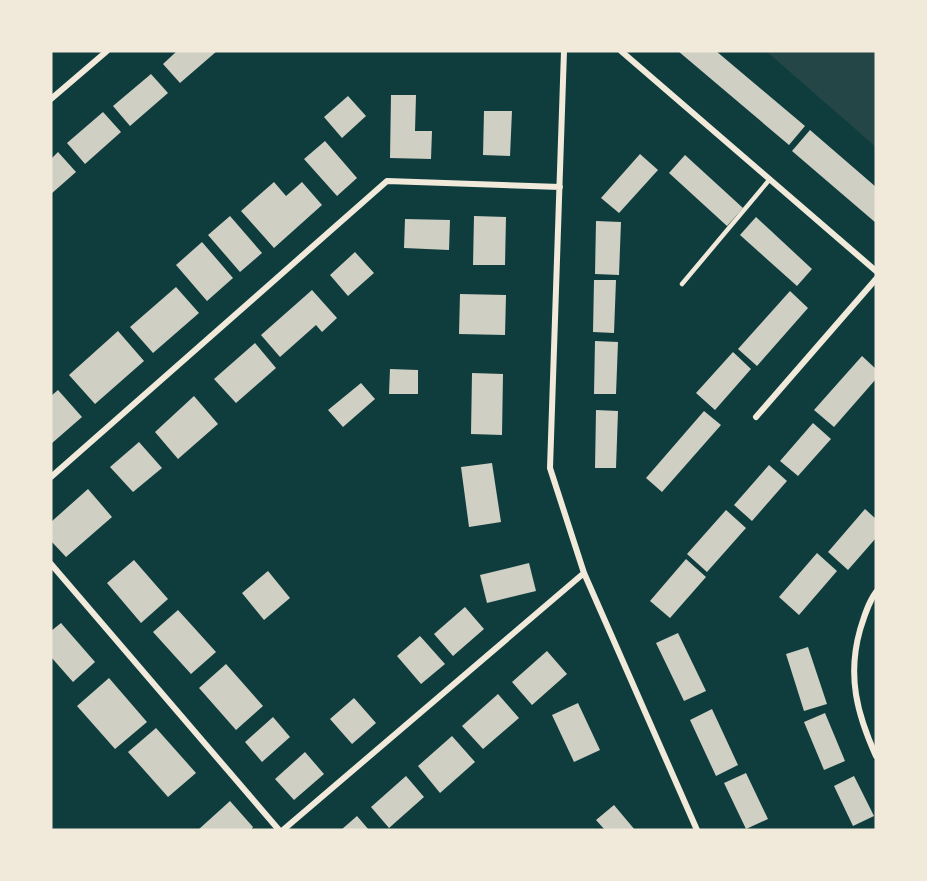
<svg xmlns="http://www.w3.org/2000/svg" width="927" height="881" font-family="Quicksand,sans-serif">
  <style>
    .green { fill: #244646 }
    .building { fill: #cfcfc3 }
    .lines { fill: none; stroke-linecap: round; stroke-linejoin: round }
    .service { stroke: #f1e9da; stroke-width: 4.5 }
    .minor { stroke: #f1e9da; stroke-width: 6 }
  </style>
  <rect width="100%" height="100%" fill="#0f3d3e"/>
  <!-- green -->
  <path class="green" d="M766,51h110v96z"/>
  <!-- building -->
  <path class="building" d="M177,51h40l-37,32 -17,-19z
    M678,51h38l89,75 -16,19z
    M151,74l17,19 -38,33 -17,-20z
    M391,95h25l-1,36h17l-1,28 -41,-1z
    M348,96l18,20 -24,22 -18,-21z
    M484,111h28l-2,45 -27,-1z
    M103,112l18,20 -36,32 -18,-21z
    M810,130l66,57v36l-84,-72z
    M325,141l32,37 -20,18 -33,-37z
    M58,152l18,20 -25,22v-35z
    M640,154l18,16 -39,43 -18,-15z
    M685,155l58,53 -16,18 -58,-53z
    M274,182l12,14 16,-14 20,23 -48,43 -33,-37z
    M230,216l32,37 -22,19 -32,-37z
    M474,216l32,1 -1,48h-32z
    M756,217l56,52 -15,17 -57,-51z
    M405,219l45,1 -1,30 -45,-2z
    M596,221l25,1 -2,53 -24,-1z
    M202,242l31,36 -26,23 -31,-36z
    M355,252l19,21 -26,23 -18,-21z
    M594,280h22l-2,53 -21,-1z
    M176,287l23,26 -46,40 -23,-26z
    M312,290l25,28 -15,14 -6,-7 -36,32 -19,-22z
    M790,291l18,17 -51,58 -19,-17z
    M460,294l46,1 -1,40 -46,-1z
    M118,331l26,30 -49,43 -26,-29z
    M595,341l23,1 -2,52h-22z
    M255,343l21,25 -40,35 -22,-24z
    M733,352l18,17 -36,41 -19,-17z
    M862,356l14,13v10l-42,48 -20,-17z
    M390,369l28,1v24h-29z
    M472,373l31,1 -1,61 -31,-1z
    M361,383l14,16 -32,28 -15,-17z
    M58,390l24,27 -31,27v-48z
    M194,396l24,28 -40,35 -23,-27z
    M596,410l22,1 -2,57h-21z
    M704,411l17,14 -59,67 -16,-14z
    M813,423l18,16 -33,37 -18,-15z
    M139,442l23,26 -29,24 -23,-25z
    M492,463l9,59 -32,5 -8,-60z
    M769,465l18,16 -35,40 -18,-16z
    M88,489l24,28 -46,40 -15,-16v-19z
    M865,509l11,10v19l-28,32 -20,-18z
    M726,510l20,18 -39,44 -20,-18z
    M817,553l20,18 -38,44 -20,-18z
    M686,559l20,18 -36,41 -20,-17z
    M134,560l34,39 -27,24 -34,-40z
    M529,563l7,28 -49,12 -7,-28z
    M268,571l22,27 -26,22 -22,-27z
    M465,607l19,22 -31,27 -19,-22z
    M178,610l38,42 -25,22 -38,-42z
    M61,623l34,39 -22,20 -22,-25v-26z
    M678,633l28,58 -22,10 -28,-58z
    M420,636l25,28 -24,20 -24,-28z
    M808,647l19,57 -23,7 -18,-57z
    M547,651l20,23 -35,31 -20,-23z
    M226,664l37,42 -27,24 -37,-42z
    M109,678l38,44 -32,27 -38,-43z
    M498,694l21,24 -36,31 -21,-23z
    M354,698l22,25 -24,21 -22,-25z
    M578,703l22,47 -26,12 -22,-47z
    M712,709l26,56 -22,11 -26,-56z
    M825,713l20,48 -21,9 -20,-48z
    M273,717l17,20 -28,25 -17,-20z
    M156,728l40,45 -28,24 -40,-45z
    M452,736l23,26 -35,31 -22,-27z
    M305,752l19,22 -30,26 -19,-21z
    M746,773l22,46 -22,10 -22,-46z
    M406,776l18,21 -35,31 -18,-21z
    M854,776l20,40 -21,10 -19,-40z
    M230,801l23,26 -2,3h-53z
    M614,805l21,25h-30l-9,-10z
    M357,816l12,14h-28z"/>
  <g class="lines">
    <!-- service -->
    <path class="service" d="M682,284l88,-105"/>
    <!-- minor -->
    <path class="minor" d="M564,51l-14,417 34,105 113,257
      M621,51l255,220
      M51,99l56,-48
      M756,417l120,-138
      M51,477l336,-296 173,6
      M51,564l228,266
      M876,592c-8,11 -12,25 -16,38 -13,46 -3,84 16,126
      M283,830l301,-257"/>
  </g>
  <!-- border -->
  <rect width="927" height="881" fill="none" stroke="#f1e9da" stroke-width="105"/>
</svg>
